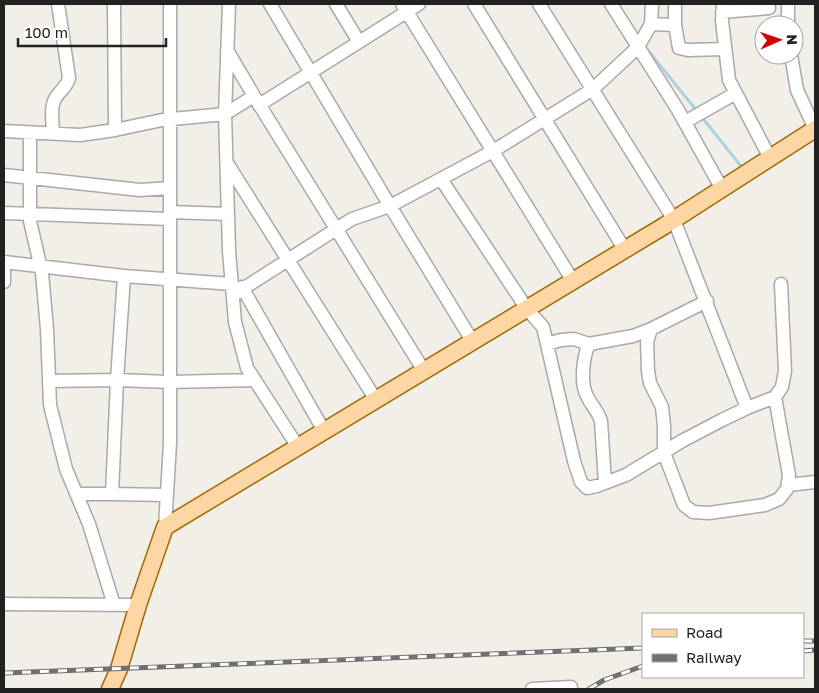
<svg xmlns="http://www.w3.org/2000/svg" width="819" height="693" font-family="'Golos Text',sans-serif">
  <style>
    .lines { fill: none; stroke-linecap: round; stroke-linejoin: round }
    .stream { stroke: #aad3df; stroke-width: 3 }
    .minor-casing { stroke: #a9a9a9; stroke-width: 15 }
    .major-casing { stroke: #a06b00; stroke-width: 19 }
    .minor { stroke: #fff; stroke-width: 12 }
    .major { stroke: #fcd6a4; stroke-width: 16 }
    .rail-casing { stroke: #707070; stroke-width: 5 }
    .rail { stroke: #fff; stroke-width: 3; stroke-dasharray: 9; stroke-linecap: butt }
  </style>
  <rect width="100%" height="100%" fill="#f2efe9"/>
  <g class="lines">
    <!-- stream -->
    <path class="stream" d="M646,48l51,63
      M701,116l39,49"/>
    <defs>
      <path id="minor" d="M114,4l1,126 47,-10 63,-6 29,-18 -27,-46
        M170,4v378l85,-2
        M229,4l-4,110 4,137 6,71 12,46 51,79
        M270,4l120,202 103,-55 100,-62 45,-42 13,-23 1,-20
        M336,4l23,38 60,-38
        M402,4l171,277
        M474,4l151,246
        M539,4l135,216 73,188
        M611,4l67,106 44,79
        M675,4v21l4,23 9,2 37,-1
        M723,4l-1,17 7,59 41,78
        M788,4v21
        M722,12l47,-4
        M651,24l24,1
        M791,55l6,35 18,39
        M254,96l170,275
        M259,105l100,-63
        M685,122l51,-29
        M4,131l76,4 35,-5
        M30,133v88l12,52 5,56 3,76 16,64 23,55 25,81
        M53,133c0,-10 -3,-23 1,-32 4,-10 13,-13 15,-23l-11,-74
        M227,163l149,237
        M4,175l136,15 30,-2
        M441,179l86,130 16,18 31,134 7,21 6,6 10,-2 29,-11 56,-34 40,-21 25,-12 28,-11 7,-10 3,-16 -4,-87
        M170,212l58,2
        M4,213l166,6
        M4,262l120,14 108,8
        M4,282v-20
        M242,287l82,144
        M233,295l119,-76 38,-13 83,136
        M651,329l-4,13 1,29 2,12 12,24 2,19v27l20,52 9,7 16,1 56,-8 14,-6 8,-10 2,-14 -14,-78
        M547,344l14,-4 13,-1 15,5 44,-8 18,-7 56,-28
        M589,344c-6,13 -9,39 -2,52 4,9 11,15 14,25l4,62
        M49,381l68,-1 53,2v61l-5,84
        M788,485l27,-3
        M77,494h35l5,-114 7,-104
        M112,494l55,1
        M4,604l134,1
        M532,689l39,-2"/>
      <path id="major" d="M110,689l9,-20 19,-64 27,-78 499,-301 151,-97"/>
    </defs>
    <!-- minor casing -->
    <use href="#minor" class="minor-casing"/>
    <!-- major casing -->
    <use href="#major" class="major-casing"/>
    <!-- minor -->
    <use href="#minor" class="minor"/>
    <!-- major -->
    <use href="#major" class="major"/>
    <defs>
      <path id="rail" d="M803,641h12
        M803,651l12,-1
        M4,673l639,-25
        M589,689l15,-9 39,-14"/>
    </defs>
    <!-- rail casing -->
    <use href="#rail" class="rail-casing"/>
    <!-- rail -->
    <use href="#rail" class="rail"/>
  </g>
  <!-- border -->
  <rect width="819" height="693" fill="none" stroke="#222222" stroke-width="10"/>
  <!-- legend -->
  <rect x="642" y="613" width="162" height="65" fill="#ffffff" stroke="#a7a7a7"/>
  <rect x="652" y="629" width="25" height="8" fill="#fcd6a4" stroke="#a7a7a7"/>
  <text x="686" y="638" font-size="15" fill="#222222">Road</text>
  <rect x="652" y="654" width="25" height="8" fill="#707070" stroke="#a7a7a7"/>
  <text x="686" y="663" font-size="15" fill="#222222">Railway</text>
  <!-- north arrow -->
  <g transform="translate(779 40) rotate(88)"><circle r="24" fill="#ffffff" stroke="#a7a7a7"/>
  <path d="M0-4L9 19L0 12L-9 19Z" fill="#d40000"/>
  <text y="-8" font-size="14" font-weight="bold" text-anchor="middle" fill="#222222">N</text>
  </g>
  <!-- scale -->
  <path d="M18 38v8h148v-8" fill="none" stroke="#222222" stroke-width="2.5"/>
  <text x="25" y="38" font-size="15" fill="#222222" stroke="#ffffff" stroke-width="4" paint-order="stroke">100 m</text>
</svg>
